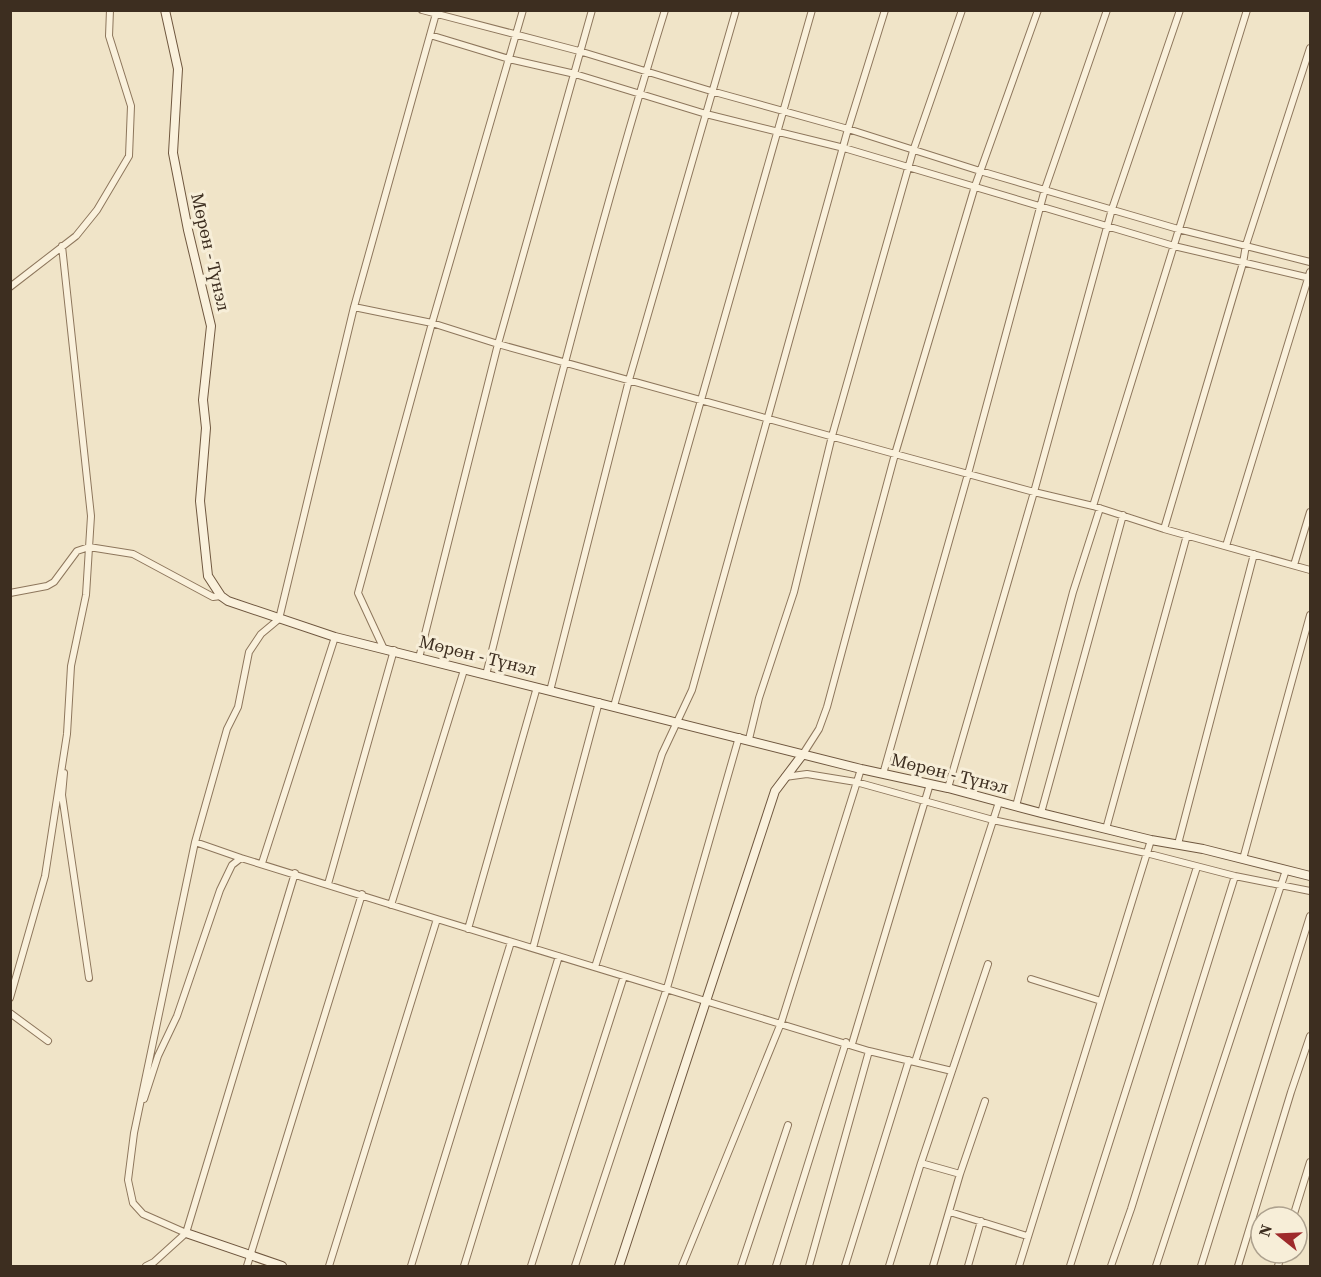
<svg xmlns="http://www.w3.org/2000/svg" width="1321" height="1277" font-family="'Source Serif 4',serif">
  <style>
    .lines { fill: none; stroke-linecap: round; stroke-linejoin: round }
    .street-casing { stroke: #8d765c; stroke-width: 8 }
    .secondary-casing { stroke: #6f573f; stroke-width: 10 }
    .street { stroke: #faf1dc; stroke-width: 6 }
    .secondary { stroke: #faf1dc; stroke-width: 8 }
    .labels { text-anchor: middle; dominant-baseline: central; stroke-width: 6; stroke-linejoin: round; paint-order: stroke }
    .street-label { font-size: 18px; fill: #3d2e20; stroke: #f7eed8 }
  </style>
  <rect width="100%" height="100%" fill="#f0e4c8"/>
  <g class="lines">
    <defs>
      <path id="street" d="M422,10l157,41 132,40 137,38 132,42 198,58 132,33
        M430,35l79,24 66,15 131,40 138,34 330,98 136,32
        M10,287l66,-51 21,-26 32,-54 2,-50 -22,-70 1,-26
        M354,307l78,16 66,21 397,110 139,38 59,14 71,23 146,41
        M1093,506l154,-496
        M1164,529l79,-266 3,-18 64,-197
        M1226,546l84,-274
        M1294,565l16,-53
        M10,593l37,-7 7,-4 23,-31 12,-4 44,7 80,43 8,-1
        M383,647l-25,-54 74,-270 91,-313
        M419,658l79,-314 94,-334
        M486,675c55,-223 111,-445 179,-665
        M550,691l79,-311 107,-370
        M614,706l198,-696
        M749,739l10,-41 35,-106 38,-156 81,-285 49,-141
        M803,754l16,-25 8,-22 68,-253 80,-268 63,-176
        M64,773l-2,22 27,183
        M883,774l85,-300 77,-285 62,-179
        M785,777l22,-3 49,8 137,38 153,33 89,23 75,15
        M948,788l86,-296 78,-283 68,-199
        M1016,806l57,-214 27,-84
        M1041,813l82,-298
        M1106,829l81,-294
        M195,842l46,16
        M1178,844l76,-290
        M1243,859l67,-244
        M262,863l73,-226
        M328,884l66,-234
        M391,905l73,-235
        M468,929l69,-242
        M533,948l66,-246
        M595,967l67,-213 30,-64 156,-561 37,-119
        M1031,979l70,22
        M10,998l35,-122 22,-142 4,-68 15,-71 5,-79 -29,-270
        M10,1013l38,28
        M852,1044l78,-260
        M915,1062l84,-260
        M144,1099l14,-43 19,-40 43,-126 12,-25 9,-7 196,61 432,132 83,20
        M921,1163l39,11
        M950,1212l77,24
        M1293,1217l17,-55
        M186,1233l-43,-19 -10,-11 -5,-23 6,-47 61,-291 32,-113 11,-22 11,-55 12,-18 18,-15 75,-312 83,-297
        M146,1266l8,-4 32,-29 109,-360
        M247,1266l115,-372
        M329,1266l108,-347
        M411,1266l100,-324
        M464,1266l95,-310
        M531,1266l93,-290
        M575,1266l92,-278 72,-251
        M682,1266l99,-243 80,-254
        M741,1266l47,-141
        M776,1266l70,-224
        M809,1266l60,-215
        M845,1266l64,-206
        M889,1266l32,-103 67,-199
        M933,1266l27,-92 25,-73
        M968,1266l13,-45
        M1019,1266l132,-426
        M1070,1266l127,-399
        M1111,1266l20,-57 104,-333
        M1156,1266l130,-396
        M1201,1266l109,-350
        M1238,1266l53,-174 19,-56
        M1278,1266l4,-13"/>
      <path id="secondary" d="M165,10l13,59 -5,84 15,77 23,96 -8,74 3,28 -6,73 8,75 13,20 7,5 107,36 526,132 87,19 93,25 110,27 52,9 107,27
        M186,1233l96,33
        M619,1266l156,-475 28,-37"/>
    </defs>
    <!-- street casing -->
    <use href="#street" class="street-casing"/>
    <!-- secondary casing -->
    <use href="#secondary" class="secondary-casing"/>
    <!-- street -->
    <use href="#street" class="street"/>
    <!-- secondary -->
    <use href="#secondary" class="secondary"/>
  </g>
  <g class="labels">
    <!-- street labels -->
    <g class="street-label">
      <text transform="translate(211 252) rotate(77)">Мөрөн - Түнэл</text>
      <text transform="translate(478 655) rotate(14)">Мөрөн - Түнэл</text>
      <text transform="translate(950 773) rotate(14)">Мөрөн - Түнэл</text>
    </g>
  </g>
  <!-- border -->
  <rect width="1321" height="1277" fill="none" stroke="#3d2e20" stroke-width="24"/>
  <!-- north arrow -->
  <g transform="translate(1279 1235) rotate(288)"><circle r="28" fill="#f7eed8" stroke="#ada18e" stroke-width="1.5"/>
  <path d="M0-4.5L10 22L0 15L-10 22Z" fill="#9e2a2b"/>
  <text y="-9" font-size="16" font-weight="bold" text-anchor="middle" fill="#3d2e20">N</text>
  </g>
</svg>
